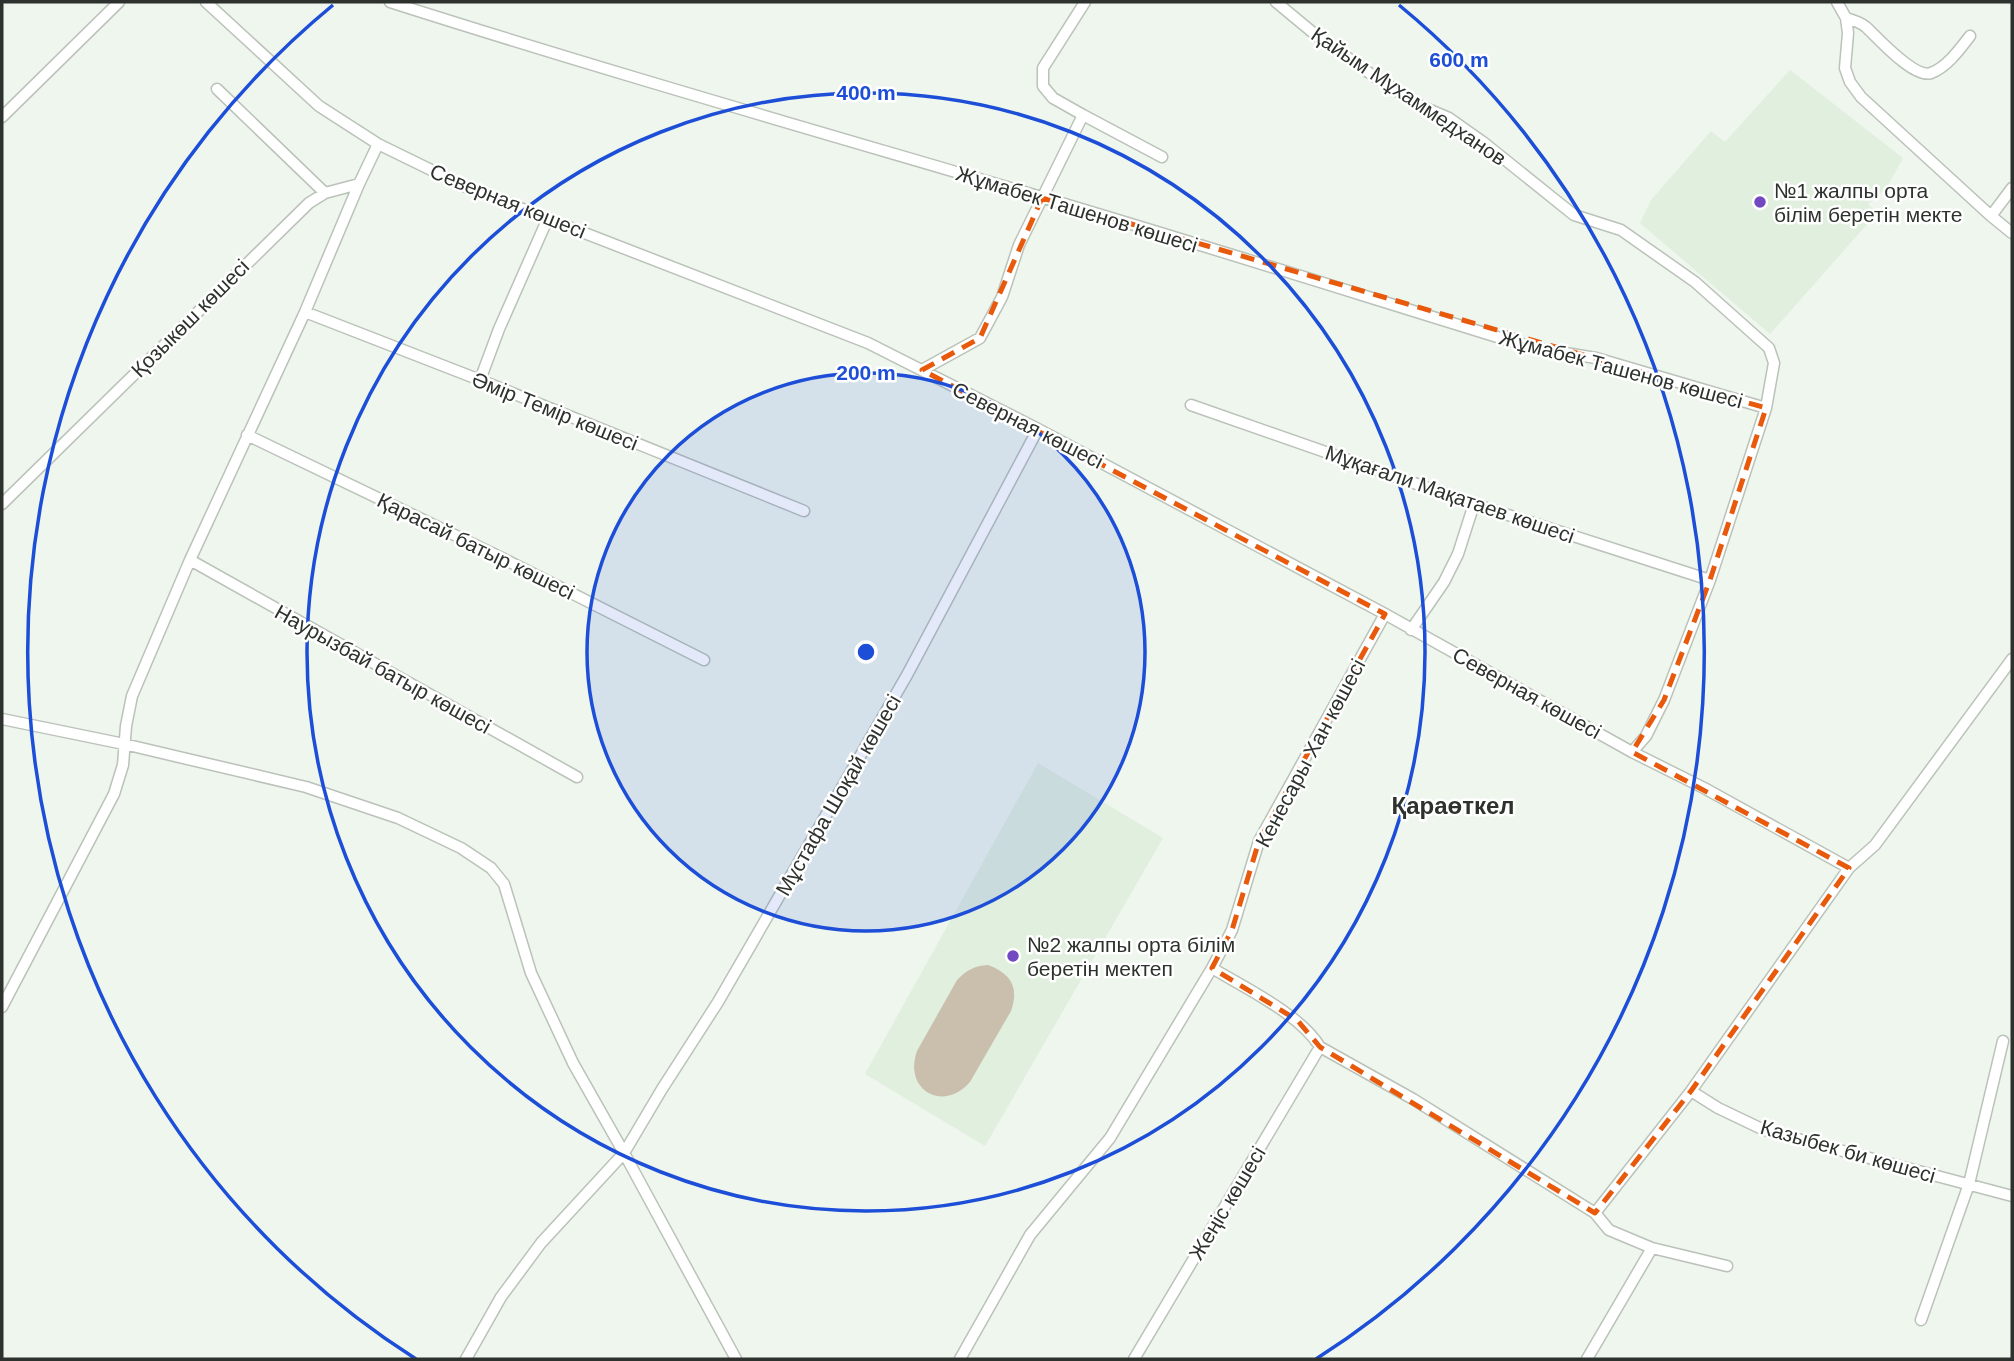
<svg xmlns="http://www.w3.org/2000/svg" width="2014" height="1361" font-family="Arial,sans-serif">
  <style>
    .built { fill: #e1efdf }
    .green { fill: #cabfac }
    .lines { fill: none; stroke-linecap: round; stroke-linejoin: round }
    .street-casing { stroke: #bac2b9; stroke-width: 13 }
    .street { stroke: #fff; stroke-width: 10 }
    .marked { fill: none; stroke: #e8590c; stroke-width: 5; stroke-dasharray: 14 9; stroke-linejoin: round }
    .ring { fill: none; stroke: #1d4ed8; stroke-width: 3.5 }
    .poi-dot { fill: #7249c1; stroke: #fff; stroke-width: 2.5 }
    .labels { text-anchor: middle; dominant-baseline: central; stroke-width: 5; stroke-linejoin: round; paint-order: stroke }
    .street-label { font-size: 21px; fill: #2e322e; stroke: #fff }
    .poi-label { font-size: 21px; fill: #2e322e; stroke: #fff; text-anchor: start }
    .quarter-label { font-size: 24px; font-weight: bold; fill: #2e322e; stroke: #fff }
    .centre { fill: #1d4ed8; stroke: #fff; stroke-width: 3.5 }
    .ring-label { font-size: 21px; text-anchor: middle; font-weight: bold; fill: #1d4ed8; stroke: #fff; stroke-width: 5; stroke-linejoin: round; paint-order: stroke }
  </style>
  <rect width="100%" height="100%" fill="#eef6ed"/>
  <!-- built -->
  <path class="built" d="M1790,70l113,88 -16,29 -19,17 9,9 -107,121 -130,-111 11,-23 60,-69 14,11z
    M1038,763l125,75 -178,308 -120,-72z"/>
  <!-- green -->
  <path class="green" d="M988,965c24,9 31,23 23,46l-41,71c-27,31 -67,8 -53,-31l40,-71c10,-10 17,-14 31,-15z"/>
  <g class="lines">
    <defs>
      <path id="street" d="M206,2l113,104 59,38 88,43 402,156 170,86 347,185 247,138 72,36 145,80
        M390,2c216,69 434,131 651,195 156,46 310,95 466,143l34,9 55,9 170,50
        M1276,2l41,34 58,41 46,29 28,12 34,24 91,73 47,15 74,52 74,66 5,15 -8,45 -56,172 -46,120 -18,36 -14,16
        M1837,2l9,16 2,15 -3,35 5,14 11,15 130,119
        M1846,18c7,2 14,4 20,9 12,11 48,52 65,46 16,-6 29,-24 39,-37
        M217,89l108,104
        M1083,115l79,42
        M2,117l117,-115
        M2012,188l-21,28 21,17
        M305,312l175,68 324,131
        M922,370l58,-32 22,-41 17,-52 64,-130 -30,-17 -10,-12v-18l42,-66
        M480,380l19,-51 49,-111
        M1191,405l283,99 236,76
        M247,435l247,119 210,106
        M2,504l307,-301 16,-10 34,-9 19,-40
        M190,560l387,217
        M1411,630l33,-48 14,-28 16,-50
        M2,719l122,25 182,43 92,31 63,30 30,20 13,16 27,89 42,90 51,90 -83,90 -40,54 -35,62
        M1212,968c33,20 88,46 108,79l93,52 182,114 14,17 43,18 75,18
        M2,1007l112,-213 9,-29 3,-39 6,-30 58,-136 115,-248 54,-128
        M1691,1091l27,17 46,22 248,66
        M1595,1213l96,-122 158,-223 26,-23 137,-186
        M1921,1320l48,-136 34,-143
        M736,1359l-112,-206 38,-64 56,-87 189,-327 131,-246
        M960,1359l70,-124 80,-97 102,-170 20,-38 27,-89 126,-227
        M1134,1359l186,-312
        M1587,1359l65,-111"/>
    </defs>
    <!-- street casing -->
    <use href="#street" class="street-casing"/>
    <!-- street -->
    <use href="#street" class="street"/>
  </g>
  <!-- marked area -->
  <path class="marked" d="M1042,198l724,210 -56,172 -46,120 -32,52 217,116 -158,223 -96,122 -275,-166 -23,-27 -85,-52 20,-38 27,-89 126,-227 -463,-244 58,-32z"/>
  <!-- distance rings -->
  <circle cx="866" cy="652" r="279" fill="#1d4ed8" fill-opacity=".12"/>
  <g class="ring">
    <circle cx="866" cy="652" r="279"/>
    <circle cx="866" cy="652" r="559"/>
    <path d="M416 1359A838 838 0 0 1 333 5M1399 5A838 838 0 0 1 1316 1359"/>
  </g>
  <!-- markers -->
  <g class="poi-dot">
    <circle cx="1760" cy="202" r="7"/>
    <circle cx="1013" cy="956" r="7"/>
  </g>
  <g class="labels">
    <!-- street labels -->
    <g class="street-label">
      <text transform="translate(1409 96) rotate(34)">Қайым Мұхаммедханов</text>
      <text transform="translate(508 201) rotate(22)">Северная көшесі</text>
      <text transform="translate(1077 209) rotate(17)">Жұмабек Ташенов көшесі</text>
      <text transform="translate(190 318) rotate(-45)">Қозыкөш көшесі</text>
      <text transform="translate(1621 369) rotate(15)">Жұмабек Ташенов көшесі</text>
      <text transform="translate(555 411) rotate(22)">Әмір Темір көшесі</text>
      <text transform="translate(1028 425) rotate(27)">Северная көшесі</text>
      <text transform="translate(1450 494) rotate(19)">Мұқағали Мақатаев көшесі</text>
      <text transform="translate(476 546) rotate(26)">Қарасай батыр көшесі</text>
      <text transform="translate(383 669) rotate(29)">Наурызбай батыр көшесі</text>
      <text transform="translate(1527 693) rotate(29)">Северная көшесі</text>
      <text transform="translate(1310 753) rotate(-62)">Кенесары Хан көшесі</text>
      <text transform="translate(838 795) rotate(-60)">Мұстафа Шоқай көшесі</text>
      <text transform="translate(1848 1151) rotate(16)">Казыбек би көшесі</text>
      <text transform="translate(1227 1203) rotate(-59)">Жеңіс көшесі</text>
    </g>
    <!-- poi labels -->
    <g class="poi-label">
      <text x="1774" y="190">№1 жалпы орта<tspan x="1774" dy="24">білім беретін мекте</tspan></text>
      <text x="1027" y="944">№2 жалпы орта білім<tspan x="1027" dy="24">беретін мектеп</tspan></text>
    </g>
    <!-- quarter labels -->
    <g class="quarter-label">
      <text x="1453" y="805">Қараөткел</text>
    </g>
  </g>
  <circle cx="866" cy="652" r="10" class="centre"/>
  <g class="ring-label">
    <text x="1459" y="67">600 m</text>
    <text x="866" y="100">400 m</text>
    <text x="866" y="380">200 m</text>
  </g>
  <!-- border -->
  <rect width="2014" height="1361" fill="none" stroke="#2e322e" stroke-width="7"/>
</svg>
